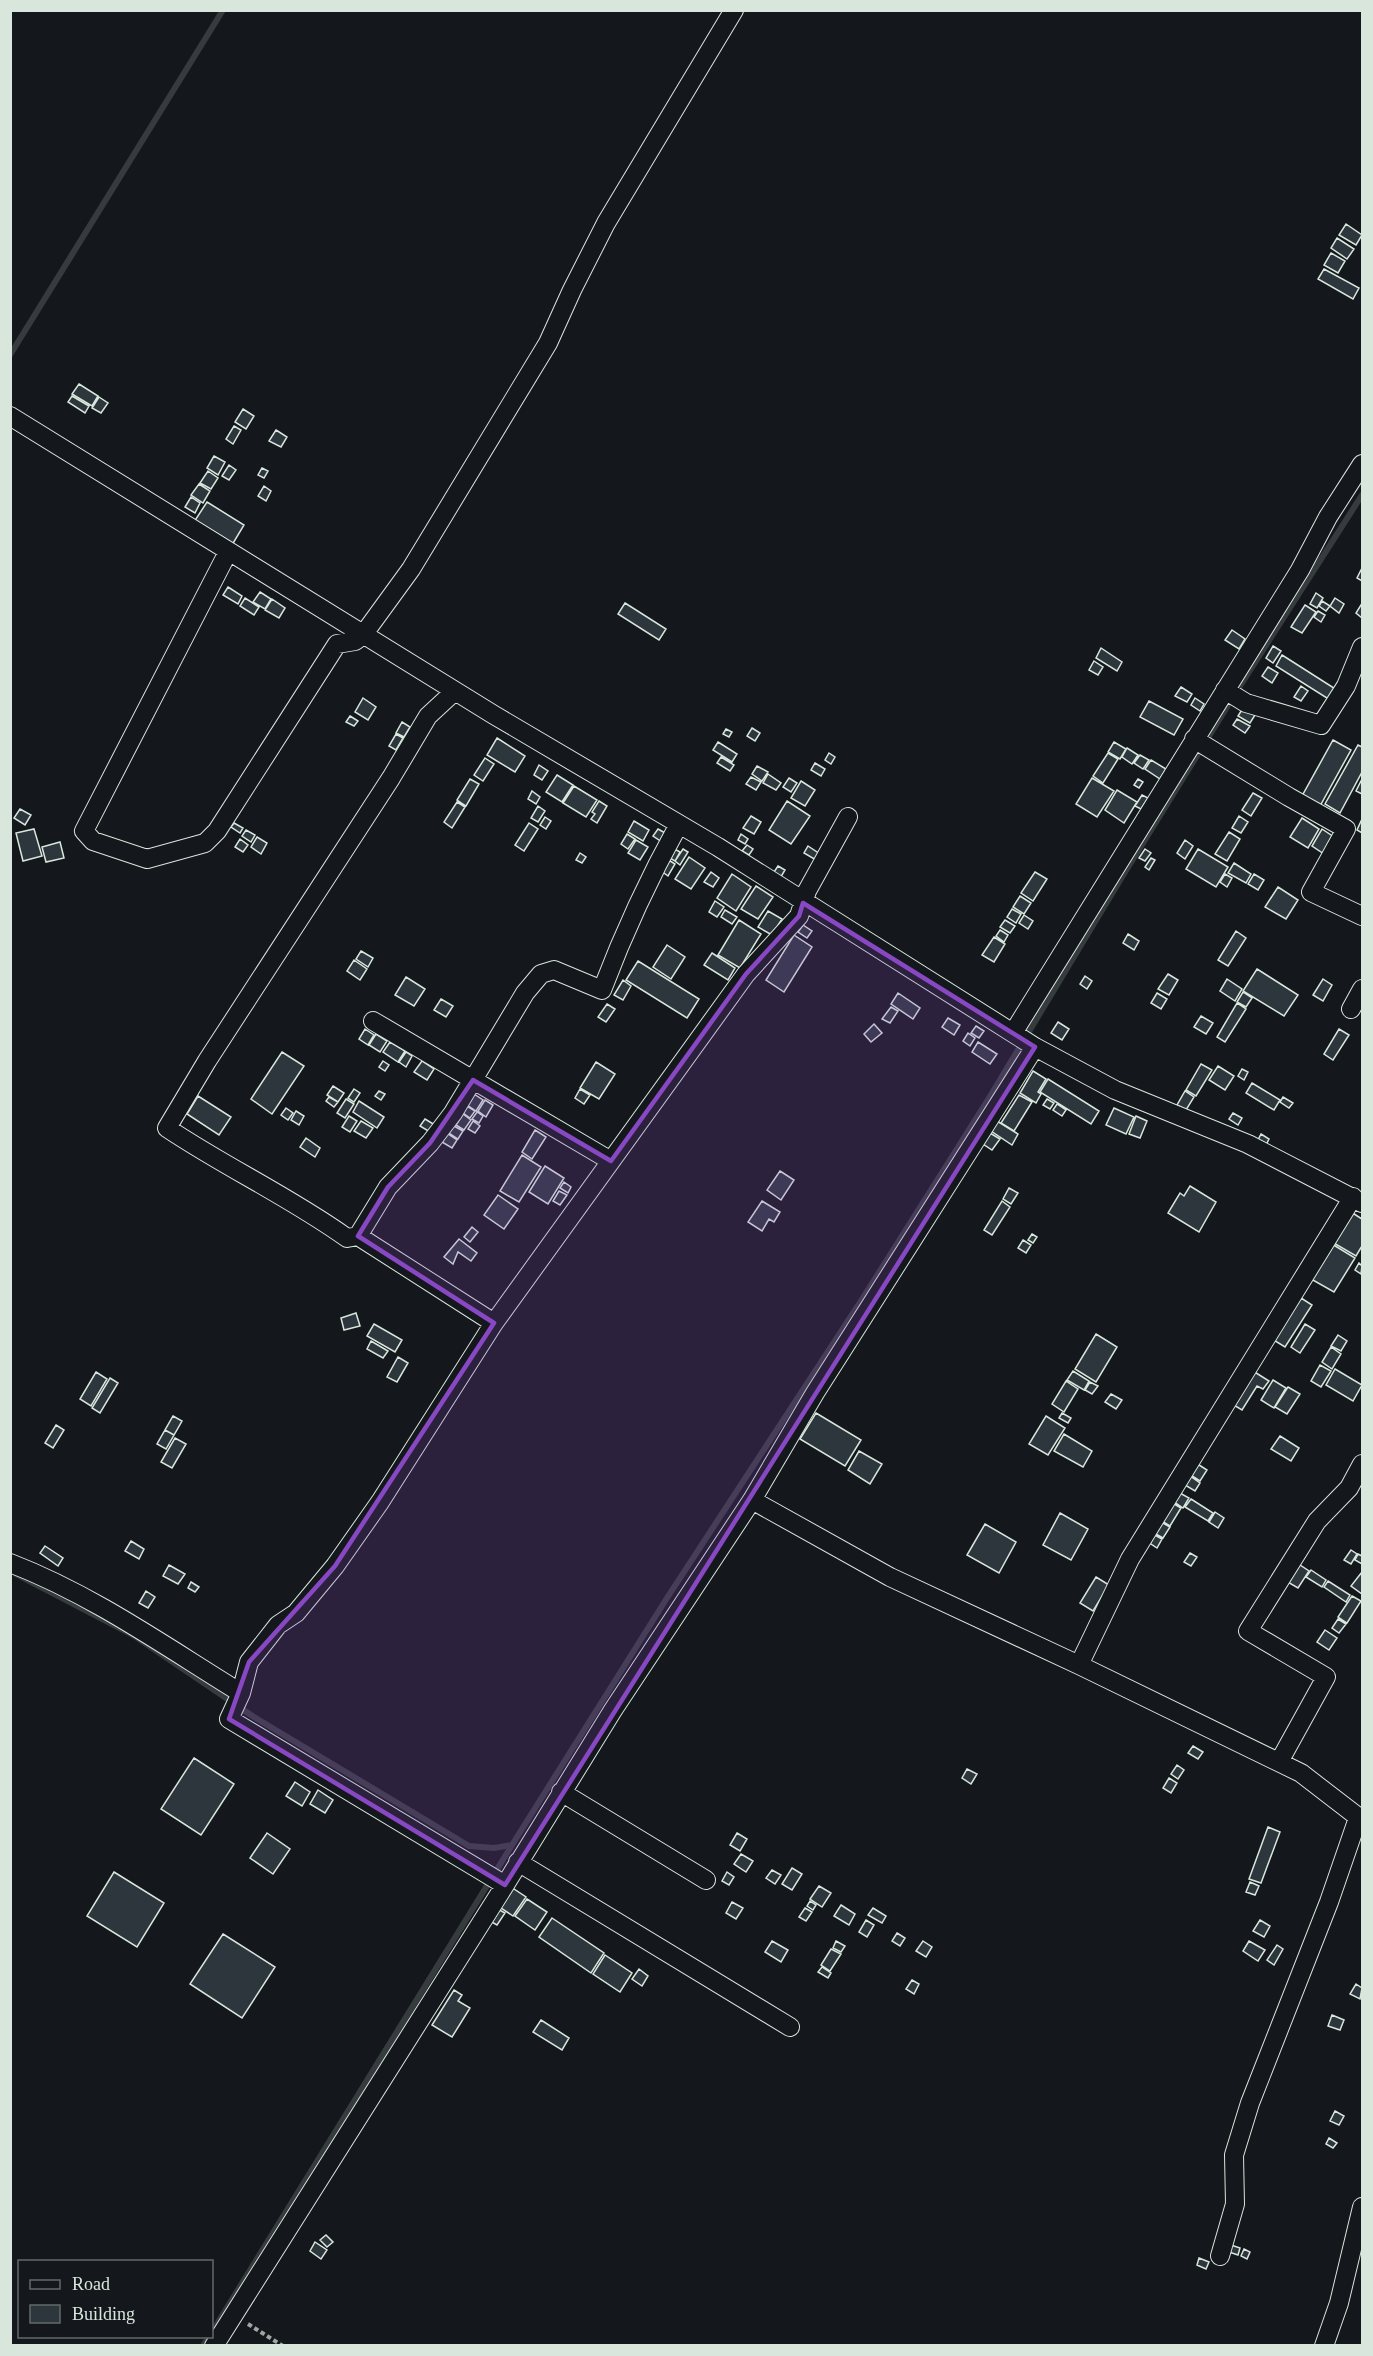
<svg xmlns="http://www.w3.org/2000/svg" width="1373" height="2356" font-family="Georgia,serif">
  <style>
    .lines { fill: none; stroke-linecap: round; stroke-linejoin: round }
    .stream { stroke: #363b3e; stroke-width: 6 }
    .building { fill: #2c363c; stroke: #d8e6dc; stroke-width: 1.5 }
    .street-casing { stroke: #d8e6dc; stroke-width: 20 }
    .path { stroke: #9da8a2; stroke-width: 4; stroke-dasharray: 4.5 3; stroke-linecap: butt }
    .street { stroke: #14181c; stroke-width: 18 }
    .marked { fill: #8948c3; fill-opacity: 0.2; stroke: #8948c3; stroke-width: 4.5; stroke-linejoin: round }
  </style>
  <rect width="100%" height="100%" fill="#14181c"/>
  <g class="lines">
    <!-- stream -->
    <path class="stream" d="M10,355l213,-345
      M16,1574l117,61 121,82 215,129 25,2 18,-3
      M212,2332l300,-487 155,-247 194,-297 128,-203 133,-221 118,-191 122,-191
      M203,2346l6,-10"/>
  </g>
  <!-- building -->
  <path class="building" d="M1346,224l16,11 -6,10 -17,-10z
    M1337,238l17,11 -7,10 -16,-11z
    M1331,253l14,8 -7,12 -14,-8z
    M1324,269l35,19 -6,11 -35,-20z
    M79,384l19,12 -6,10 -20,-12z
    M72,396l17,10 -4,7 -17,-11z
    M99,397l9,6 -7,10 -9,-5z
    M243,409l11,7 -8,13 -11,-7z
    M234,426l7,4 -8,14 -7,-5z
    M276,430l11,7 -6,10 -12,-6z
    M214,456l11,6 -7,13 -11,-7z
    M229,465l7,5 -7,10 -7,-4z
    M262,468l6,3 -4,7 -6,-3z
    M208,471l10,7 -7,11 -11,-6z
    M199,484l11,7 -7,12 -12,-8z
    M264,486l7,5 -5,10 -8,-5z
    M191,497l9,6 -5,10 -10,-6z
    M207,502l37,23 -12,20 -38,-23z
    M1362,568v13l-5,-3z
    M228,587l14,9 -4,8 -15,-9z
    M260,592l11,7 -6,10 -12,-7z
    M1316,593l7,5 -6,10 -7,-4z
    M245,598l14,9 -5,8 -14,-9z
    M1335,598l9,6 -5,9 -9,-7z
    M272,599l13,9 -6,10 -14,-8z
    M1322,601l8,5 -4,5 -7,-5z
    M625,603l41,26 -7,11 -41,-26z
    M1305,605l11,7 -14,21 -11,-6z
    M1361,605l1,1v12l-6,-5z
    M1318,611l7,4 -4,7 -7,-5z
    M1232,630l13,9 -6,10 -14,-9z
    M1273,646l8,5 -8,12 -7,-5z
    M1101,648l21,14 -5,9 -21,-13z
    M1282,655l55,35 -7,10 -54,-34z
    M1094,661l9,6 -5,8 -9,-5z
    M1268,667l10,6 -6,10 -10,-7z
    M1301,686l7,5 -7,10 -7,-4z
    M1181,687l11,7 -5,8 -12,-6z
    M363,698l13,9 -8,13 -13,-8z
    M1195,698l9,6 -4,7 -9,-6z
    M1149,701l34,18 -9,16 -34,-18z
    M1243,708l12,7 -5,8 -12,-7z
    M350,716l8,5 -4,5 -8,-4z
    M1237,719l13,7 -5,7 -12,-8z
    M402,722l8,5 -6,10 -8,-4z
    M752,728l8,5 -5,8 -8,-5z
    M726,729l6,3 -3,5 -6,-3z
    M396,734l7,4 -7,12 -7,-4z
    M497,738l28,18 -10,16 -28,-17z
    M1333,740l18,10 -31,56 -18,-10z
    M718,742l19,12 -5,8 -19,-12z
    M1114,742l12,7 -6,10 -12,-7z
    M1358,745l4,2v25l-22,41 -15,-9z
    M1127,748l11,7 -6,9 -10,-7z
    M829,753l6,4 -4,7 -6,-4z
    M1108,753l10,6 -15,24 -10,-7z
    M1140,755l9,5 -6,9 -9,-6z
    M721,757l13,8 -4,6 -13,-8z
    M485,758l9,6 -11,17 -9,-6z
    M1151,760l15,9 -6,10 -15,-10z
    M815,763l10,6 -4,7 -10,-6z
    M539,765l9,6 -6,9 -8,-5z
    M757,766l11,6 -6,9 -10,-7z
    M768,774l13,9 -5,7 -13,-7z
    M557,775l16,10 -11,17 -16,-10z
    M751,777l10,5 -5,8 -10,-6z
    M789,778l8,5 -6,9 -8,-5z
    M1092,778l22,13 -17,26 -21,-13z
    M470,779l9,5 -13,22 -9,-6z
    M1138,779l5,3 -4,6 -5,-3z
    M1362,779v15l-6,-3z
    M801,781l14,9 -10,16 -14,-8z
    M574,786l23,14 -11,17 -23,-14z
    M1117,790l20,12 -13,21 -19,-13z
    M532,791l8,6 -4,7 -8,-5z
    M1253,793l9,5 -11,18 -9,-6z
    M1142,795l6,3 -7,11 -6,-3z
    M599,801l8,5 -10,17 -6,-4 4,-5 -3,-2z
    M787,801l23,15 -19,28 -22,-14z
    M457,802l8,5 -13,21 -8,-6z
    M538,806l7,5 -7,11 -7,-4z
    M20,809l11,6 -6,10 -11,-7z
    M751,816l10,6 -7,12 -11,-6z
    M1239,816l9,6 -7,11 -9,-5z
    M545,817l6,4 -5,8 -6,-4z
    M1302,818l17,11 -11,19 -18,-11z
    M1362,819v14l-5,-3z
    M634,821l15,9 -6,11 -15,-9z
    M234,823l9,5 -3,5 -9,-6z
    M529,823l9,6 -14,22 -9,-6z
    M34,829l8,27 -19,5 -7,-28z
    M658,829l9,5 -5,8 -9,-6z
    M1322,829l12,8 -10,17 -12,-8z
    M246,830l9,5 -4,7 -9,-6z
    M1229,832l11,7 -13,22 -12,-7z
    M627,834l8,5 -7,10 -7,-5z
    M741,834l7,5 -3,5 -7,-4z
    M257,837l10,6 -6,11 -10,-7z
    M240,839l8,6 -5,7 -8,-5z
    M636,840l12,7 -8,13 -12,-7z
    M1185,840l8,6 -8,13 -8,-6z
    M60,842l4,16 -18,4 -4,-15z
    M747,845l6,4 -4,6 -7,-4z
    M808,846l12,8 -4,6 -12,-7z
    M673,848l7,4 -5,9 -7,-4z
    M683,849l5,3 -8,13 -5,-4z
    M1145,849l6,4 -6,8 -6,-3z
    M1198,849l30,18 -12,20 -30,-18z
    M580,853l6,4 -4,6 -6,-3z
    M689,857l16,11 -14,21 -16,-10z
    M1151,858l4,2 -6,10 -4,-3z
    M667,859l8,5 -7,12 -8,-6z
    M1234,863l17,11 -5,9 -18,-10z
    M778,866l7,4 -6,10 -7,-5z
    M711,872l8,6 -6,9 -9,-5z
    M1035,872l12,7 -14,22 -12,-8z
    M732,874l19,13 -15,24 -19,-13z
    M1225,874l7,4 -5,9 -7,-5z
    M1254,874l10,6 -6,10 -10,-6z
    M756,886l17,11 -15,22 -17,-10z
    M1278,887l20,13 -12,19 -21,-12z
    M1020,896l11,7 -7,11 -11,-7z
    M715,901l9,6 -7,10 -8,-5z
    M1012,909l9,5 -5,9 -9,-6z
    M725,910l12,7 -5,7 -11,-7z
    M768,911l14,8 -10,16 -14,-8z
    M1024,915l9,6 -5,8 -9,-6z
    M739,920l22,14 -21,34 -22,-13z
    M1005,920l10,6 -5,7 -10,-6z
    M803,925l9,6 -5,7 -9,-6z
    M1000,930l8,5 -4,7 -8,-6z
    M1236,931l10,7 -18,28 -10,-6z
    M1128,934l11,7 -5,9 -11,-7z
    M794,935l18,12 -28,45 -18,-12z
    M994,937l11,7 -11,18 -12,-7z
    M667,945l18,12 -14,22 -18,-12z
    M361,951l12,7 -5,9 -12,-8z
    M712,953l23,15 -7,12 -24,-15z
    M354,960l13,9 -7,11 -13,-9z
    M638,961l61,38 -12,19 -61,-38z
    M1257,969l41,26 -14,21 -41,-25z
    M1168,974l10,6 -9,15 -11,-6z
    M1085,976l7,5 -5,8 -7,-5z
    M406,977l19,12 -11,17 -19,-11z
    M1227,979l15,10 -7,12 -15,-10z
    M1323,979l9,6 -9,16 -10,-6z
    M623,980l8,6 -8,14 -9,-5z
    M1243,992l9,6 -6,9 -9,-5z
    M898,993l22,15 -7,11 -22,-15z
    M1157,993l10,6 -6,10 -10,-6z
    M441,999l12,7 -7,11 -12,-7z
    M1237,1003l9,6 -21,33 -8,-5z
    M607,1004l8,5 -9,13 -8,-5z
    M891,1007l7,4 -8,12 -8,-4z
    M1201,1016l12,7 -7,11 -12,-7z
    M948,1018l12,7 -6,10 -12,-8z
    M1058,1022l11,7 -7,11 -11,-7z
    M874,1024l8,9 -11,9 -7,-8z
    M976,1026l8,5 -5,7 -8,-5z
    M365,1029l9,6 -6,10 -9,-6z
    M1339,1029l10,6 -16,25 -9,-6z
    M968,1033l7,5 -5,8 -7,-5z
    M376,1034l11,7 -7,11 -11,-7z
    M390,1042l15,9 -7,11 -15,-10z
    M978,1042l19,12 -7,10 -18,-12z
    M282,1052l22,14 -32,48 -21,-15z
    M406,1052l6,4 -6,11 -7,-5z
    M383,1061l6,4 -4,6 -6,-4z
    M422,1061l12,8 -7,11 -13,-8z
    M596,1062l19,12 -16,25 -19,-11z
    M1201,1064l11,6 -16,26 -10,-6z
    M1218,1066l16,10 -9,14 -16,-10z
    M1242,1069l6,3 -4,8 -6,-4z
    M1033,1071l13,8 -8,13 3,2 -5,9 -16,-10z
    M1048,1079l51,32 -8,13 -51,-32z
    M1252,1083l28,17 -6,10 -28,-17z
    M333,1086l11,7 -6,9 -11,-7z
    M354,1089l6,4 -6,9 -6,-4z
    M580,1089l10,6 -6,9 -9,-6z
    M379,1091l6,3 -4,6 -6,-4z
    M1185,1091l9,6 -8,13 -9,-5z
    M474,1094l9,6 -7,11 -9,-6z
    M1019,1095l13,7 -18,29 -13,-8z
    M198,1096l33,21 -12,18 -32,-21z
    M329,1097l9,5 -4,5 -8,-6z
    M1283,1097l10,6 -4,5 -9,-6z
    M346,1099l8,5 -9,14 -8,-5z
    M1047,1099l7,4 -4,6 -7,-4z
    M485,1100l8,5 -7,12 -8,-6z
    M359,1101l25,16 -7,11 -24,-16z
    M1057,1104l9,6 -4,6 -9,-6z
    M467,1106l8,5 -5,7 -7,-5z
    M286,1108l7,5 -5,7 -7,-5z
    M1114,1108l20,9 -8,17 -20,-9z
    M296,1111l8,5 -5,9 -8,-5z
    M477,1112l6,4 -4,7 -7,-4z
    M1233,1113l9,5 -4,7 -9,-6z
    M463,1114l8,6 -7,10 -8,-5z
    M349,1116l8,5 -7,11 -8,-5z
    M1136,1116l11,5 -7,17 -11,-4z
    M425,1119l10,6 -5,7 -10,-6z
    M361,1121l12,7 -7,10 -12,-7z
    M473,1121l7,5 -5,7 -7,-4z
    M997,1121l21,13 -6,11 -21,-14z
    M454,1126l9,5 -5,8 -9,-6z
    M535,1130l11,7 -14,22 -10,-7z
    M990,1133l10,6 -8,11 -9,-6z
    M448,1134l9,6 -5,8 -10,-6z
    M1261,1134l8,5 -4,8 -8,-5z
    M306,1138l14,10 -5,9 -15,-10z
    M522,1155l19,12 -22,35 -19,-11z
    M545,1166l19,12 -16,26 -19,-12z
    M780,1171l14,9 -13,20 -14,-10z
    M564,1182l7,5 -3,6 -8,-5z
    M1190,1186l26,16 -17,30 -31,-19 12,-20 4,3z
    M1009,1188l9,5 -7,11 -8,-5z
    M559,1191l8,4 -7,10 -7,-4z
    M498,1195l20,14 -14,20 -20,-14z
    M762,1201l18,11 -6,10 -5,-3 -7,12 -14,-9z
    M1002,1201l8,6 -18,28 -8,-5z
    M1351,1212l11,7v27l-6,10 -24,-14z
    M472,1227l6,5 -8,10 -6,-5z
    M1032,1234l5,3 -4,6 -5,-3z
    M459,1239l18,14 -6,8 -13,-9 -5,12 -9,-7z
    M1023,1240l8,5 -5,8 -8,-5z
    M1332,1244l23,14 -21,34 -23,-13z
    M1359,1263l3,3 -1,8 -6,-4z
    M1301,1298l11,7 -27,42 -13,-8z
    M356,1313l4,13 -16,4 -3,-12z
    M374,1324l28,16 -7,12 -28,-16z
    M1305,1324l10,6 -15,23 -9,-6z
    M1096,1334l21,13 -21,35 -21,-13z
    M1338,1335l9,6 -6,10 -10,-5z
    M371,1341l17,10 -5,7 -16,-9z
    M1331,1347l10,7 -9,15 -10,-7z
    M398,1357l10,6 -11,19 -10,-5z
    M1320,1365l11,6 -10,16 -10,-6z
    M1335,1369l27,16 -9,16 -27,-16z
    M1073,1371l16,10 -5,9 -17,-10z
    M1253,1371l16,10 -6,8 -6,-3 -15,24 -10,-6z
    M96,1372l11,7 -16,27 -11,-7z
    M110,1378l8,5 -18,30 -8,-5z
    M1273,1380l13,8 -12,20 -13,-8z
    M1066,1381l12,8 -14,23 -12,-8z
    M1090,1382l8,4 -6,8 -7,-4z
    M1288,1387l12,7 -13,20 -12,-7z
    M1111,1394l11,6 -6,9 -11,-7z
    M816,1413l45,27 -16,26 -45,-27z
    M1062,1413l9,5 -3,5 -9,-5z
    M173,1416l9,5 -8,14 -9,-5z
    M1046,1416l19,12 -17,27 -19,-11z
    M56,1425l8,5 -11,18 -8,-5z
    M165,1430l9,5 -8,14 -9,-5z
    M1064,1434l28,17 -9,16 -29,-16z
    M1280,1436l19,12 -8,13 -20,-12z
    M175,1438l11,6 -14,24 -11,-6z
    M859,1451l23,13 -12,20 -22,-14z
    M1196,1463l11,7 -7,11 -11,-7z
    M1190,1476l10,7 -5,8 -10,-6z
    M1178,1492l11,6 -6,10 -10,-7z
    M1191,1499l22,14 -5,8 -23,-14z
    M1171,1502l10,6 -11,18 -10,-6z
    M1215,1512l9,6 -6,10 -9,-6z
    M1060,1513l28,16 -17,31 -28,-15z
    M1161,1522l9,5 -7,11 -9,-5z
    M985,1524l31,18 -17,31 -32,-18z
    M1153,1534l9,5 -5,9 -9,-6z
    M131,1541l13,8 -5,10 -14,-8z
    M45,1546l18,12 -5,8 -18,-13z
    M1351,1550l6,4 -6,10 -7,-4z
    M1190,1553l7,4 -6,9 -7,-4z
    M1358,1554l4,2v8l-7,-4z
    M1297,1563l12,8 -11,17 -12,-7z
    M169,1565l16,9 -7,10 -15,-8z
    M1311,1570l15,10 -4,7 -16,-10z
    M1362,1572v22l-11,-8z
    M1096,1577l13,8 -16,26 -13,-8z
    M1328,1581l22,14 -4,7 -22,-15z
    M191,1582l8,5 -4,5 -7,-4z
    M146,1591l9,6 -7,11 -9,-5z
    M1352,1596l9,5 -14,22 -9,-6z
    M1338,1619l8,5 -7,9 -7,-5z
    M1325,1630l12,8 -8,12 -12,-8z
    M1193,1746l10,6 -5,7 -10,-6z
    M194,1758l40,26 -33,51 -40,-26z
    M1177,1765l7,5 -6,9 -7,-5z
    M967,1769l10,5 -6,10 -9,-6z
    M1169,1778l8,5 -6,10 -8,-5z
    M295,1782l15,10 -8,14 -16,-10z
    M318,1790l15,10 -8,13 -15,-9z
    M1268,1827l12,5 -19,51 -12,-4z
    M267,1833l23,16 -17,25 -23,-16z
    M737,1833l10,6 -7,12 -10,-6z
    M741,1854l12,7 -7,11 -12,-8z
    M792,1868l10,6 -10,16 -10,-6z
    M772,1870l9,5 -6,9 -9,-6z
    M114,1872l50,31 -27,44 -50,-31z
    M727,1872l7,5 -5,8 -7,-4z
    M1250,1882l9,4 -4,9 -9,-3z
    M819,1886l12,7 -9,14 -12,-8z
    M511,1887l15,10 -13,19 -15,-10z
    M527,1899l20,13 -12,18 -20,-14z
    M810,1901l6,4 -3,5 -6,-4z
    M732,1902l11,6 -7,11 -10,-6z
    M841,1905l14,9 -6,11 -15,-9z
    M496,1908l9,5 -8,12 -9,-5z
    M805,1908l7,4 -6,9 -7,-4z
    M873,1908l13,8 -4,7 -14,-8z
    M552,1918l52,35 -13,20 -52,-36z
    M866,1920l8,5 -7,12 -8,-5z
    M1260,1920l10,6 -6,11 -11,-6z
    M897,1933l8,5 -5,8 -8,-5z
    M223,1934l52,33 -33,51 -52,-34z
    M772,1941l16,9 -7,12 -16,-10z
    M836,1941l9,5 -4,6 -8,-4z
    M923,1941l9,6 -6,10 -10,-6z
    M1249,1941l16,9 -7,11 -15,-10z
    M1277,1945l6,4 -9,16 -7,-5z
    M831,1949l10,5 -11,17 -9,-6z
    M605,1955l27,18 -12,19 -27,-18z
    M822,1967l9,6 -3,5 -10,-6z
    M639,1969l9,7 -6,10 -10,-7z
    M912,1980l7,4 -5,10 -8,-5z
    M1356,1984l6,4 -2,11 -10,-5z
    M454,1990l8,5 -4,6 12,7 -18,29 -20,-12z
    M1332,2015l12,5 -4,10 -12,-4z
    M541,2020l28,18 -7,12 -29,-18z
    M1335,2111l9,5 -5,9 -9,-4z
    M1329,2138l8,5 -4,5 -7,-4z
    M326,2235l7,7 -6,5 -7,-7z
    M315,2242l12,8 -6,9 -11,-8z
    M1231,2245l9,3 -2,7 -9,-3z
    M1244,2249l6,3 -3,7 -6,-3z
    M1199,2258l10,4 -3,7 -9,-4z"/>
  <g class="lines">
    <defs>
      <path id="street" d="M10,416l484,299 224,132 317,200 80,43 133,54 114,59
        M228,552l-144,279 9,10 54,18 58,-16 12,-12 120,-187 18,-3 8,-6 48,-66 137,-226 24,-53 34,-67 128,-213
        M1225,690l21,13 75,22 25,-39 16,-39
        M1194,739l95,58 57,32 -35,63 51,24
        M1351,1009l11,-20
        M373,1021l238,140
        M1013,1033l287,-463 28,-53 34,-53
        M358,1236l-11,2c-57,-41 -122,-71 -180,-110l40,-67 184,-283 37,-62 27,-25
        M494,1323l-136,-87 30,-49 42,-44 23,-30 72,-120 16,-19 13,-4 48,20c22,-58 47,-112 77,-166
        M752,1500l138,77 189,88 222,108 61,47
        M10,1563c83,32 156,84 231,130l-12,26 276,166
        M1079,1665l51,-106 223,-362
        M241,1693l8,-31 29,-37 18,-12 39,-47 45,-64 114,-179 252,-349 53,-58 8,-25 41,-74
        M1279,1762l47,-85 -78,-46 69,-110 32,-33 13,-24
        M561,1792l145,88
        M518,1862l272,165
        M1220,2256l15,-52 -1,-49 16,-52 79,-201 29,-84
        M214,2346l291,-461 108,-175 139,-210 63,-107 220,-346
        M1324,2346l15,-43 23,-96"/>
    </defs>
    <!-- street casing -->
    <use href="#street" class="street-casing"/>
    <!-- path -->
    <path class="path" d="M248,2324l35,22"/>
    <!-- street -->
    <use href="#street" class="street"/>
  </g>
  <!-- marked area -->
  <path class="marked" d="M803,903l232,144 -530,838 -276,-166 20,-57 86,-96 159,-243 -136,-87 30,-49 42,-44 43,-63 138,81 135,-187 53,-58z"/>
  <!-- border -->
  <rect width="1373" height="2356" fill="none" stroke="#d8e6dc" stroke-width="24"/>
  <!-- legend -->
  <rect x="18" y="2260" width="195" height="78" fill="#14181c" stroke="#626a69" stroke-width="1.5"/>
  <rect x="30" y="2280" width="30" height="9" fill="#14181c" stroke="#626a69" stroke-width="1.5"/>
  <text x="72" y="2290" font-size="18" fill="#d8e6dc">Road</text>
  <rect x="30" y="2305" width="30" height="18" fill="#2c363c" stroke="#626a69" stroke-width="1.5"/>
  <text x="72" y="2320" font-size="18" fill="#d8e6dc">Building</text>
</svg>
